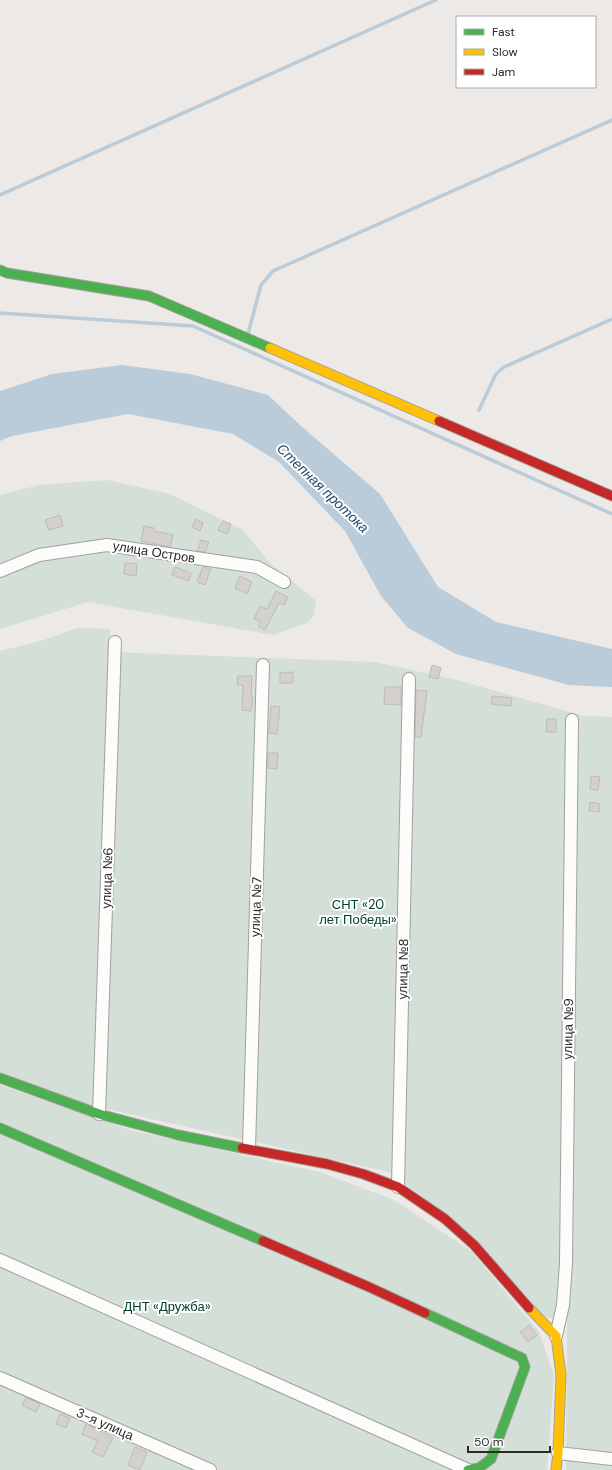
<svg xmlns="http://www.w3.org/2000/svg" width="612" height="1470" font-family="'DM Sans',sans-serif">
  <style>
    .green { fill: #d3dfd7 }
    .water { fill: #bacbd9 }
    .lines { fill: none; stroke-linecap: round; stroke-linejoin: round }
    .stream { stroke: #bacbd9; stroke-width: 3.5 }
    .building { fill: #d3d0ce; stroke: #bebbb8 }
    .street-casing { stroke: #a2a09d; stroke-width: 14 }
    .fast-casing { stroke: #a2a09d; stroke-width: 11 }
    .slow-casing { stroke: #a2a09d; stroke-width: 11 }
    .jam-casing { stroke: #a2a09d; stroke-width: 11 }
    .street { stroke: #fcfcfb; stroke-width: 12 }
    .fast { stroke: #4caf50; stroke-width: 9 }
    .slow { stroke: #ffc107; stroke-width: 9 }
    .jam { stroke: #c62828; stroke-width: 9 }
    .labels { text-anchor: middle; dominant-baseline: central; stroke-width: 4; stroke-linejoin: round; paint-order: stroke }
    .street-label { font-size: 13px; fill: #2c2a27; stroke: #fff }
    .park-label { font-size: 13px; fill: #01412c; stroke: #fff }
    .water-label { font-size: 14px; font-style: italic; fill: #234a6b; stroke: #fff }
  </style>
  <rect width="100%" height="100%" fill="#ece9e6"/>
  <!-- green -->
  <path class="green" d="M107,480l63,14 73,36 27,33 46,38 -2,14 -7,8 -34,12 -185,-33 -88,27v-134l39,-10z
    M77,628l33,1 1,23 264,10 82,18 127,36 28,1v753h-46l1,-150 -23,-3 -114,-115 -41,-30 -318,-71 -71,-29v-421l44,-11z
    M0,1085l134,46 186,41 74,28 77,51 68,81 15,43 -7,95h-547z"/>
  <!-- water -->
  <path class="water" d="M122,365l68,9 78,21 33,31 79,68 58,93 58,35 116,27v38l-43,-2 -113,-31 -48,-26 -27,-32 -36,-65 -66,-69 -46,-28 -105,-20 -116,22 -12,5v-50l52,-17z"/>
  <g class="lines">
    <!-- stream -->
    <path class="stream" d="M0,195l436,-195
      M0,313l193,13 419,188
      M248,334l13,-49 12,-14 339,-151
      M479,410l17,-36 8,-7 108,-48"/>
  </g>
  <!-- building -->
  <path class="building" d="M60,515l3,11 -14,4 -4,-10z
    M196,519l7,4 -3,8 -8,-4z
    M223,521l8,3 -4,10 -9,-4z
    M144,526l10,2v3l19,4 -3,12 -29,-6z
    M201,540l8,2 -4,10 -8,-1z
    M125,563l12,1 -1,12 -12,-2z
    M175,567l16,6 -2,8 -17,-6z
    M203,567l8,2 -6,16 -8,-3z
    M240,576l12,6 -5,12 -12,-6z
    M276,591l12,6 -4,8 -5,-2 -14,27 -7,-4 3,-4 -7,-3 6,-13 7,3z
    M432,665l9,3 -3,11 -9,-2z
    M293,672v11h-13v-10z
    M238,676h14l-1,20h2l-2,15 -9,-1 1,-25h-6z
    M385,687h16v18l-17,-1z
    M416,690l11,1 -6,46h-6z
    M492,696l20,2 -1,8 -20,-2z
    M271,706l9,1 -3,27 -8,-1z
    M547,719h9v13h-10z
    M268,753h10l-1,16 -9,-1z
    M591,776l9,1 -2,13 -8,-1z
    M590,802l10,2 -1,8 -10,-1z
    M529,1325l8,10 -9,7 -8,-10z
    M26,1397l14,7 -4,8 -14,-7z
    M60,1414l10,4 -4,10 -10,-4z
    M86,1424l13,6 14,8 -10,19 -11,-5 6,-11 -16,-7z
    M135,1447l12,5 -7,18 -12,-5z"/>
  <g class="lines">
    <defs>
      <path id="street" d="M0,571l39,-16 68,-10 150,22 27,15
        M99,1114l16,-472
        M249,1148l14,-483
        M398,1187l11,-508
        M0,1260l468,210
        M556,1336l7,-31 3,-42 6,-543
        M0,1378l210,92
        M558,1453l54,6"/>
      <path id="fast" d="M0,270l7,3 142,23 121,52
        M0,1078l99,36 79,21 64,13
        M0,1128l263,113
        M425,1313l97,45 3,9 -34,92 -12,9 -11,2"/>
      <path id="slow" d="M270,348l169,73
        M529,1308l27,28 5,39 -3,78 -2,17"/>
      <path id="jam" d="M439,421l173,75
        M242,1148l85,16 36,10 35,13 47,32 29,26 55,63
        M263,1241l106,46 56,26"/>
    </defs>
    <!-- street casing -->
    <use href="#street" class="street-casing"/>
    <!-- fast casing -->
    <use href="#fast" class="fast-casing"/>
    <!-- slow casing -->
    <use href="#slow" class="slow-casing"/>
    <!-- jam casing -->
    <use href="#jam" class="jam-casing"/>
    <!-- street -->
    <use href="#street" class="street"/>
    <!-- fast -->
    <use href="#fast" class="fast"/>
    <!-- slow -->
    <use href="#slow" class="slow"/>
    <!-- jam -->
    <use href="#jam" class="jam"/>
  </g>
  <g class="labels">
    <!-- street labels -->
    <g class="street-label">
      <text transform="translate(154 552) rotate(9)">улица Остров</text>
      <text transform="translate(107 878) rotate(-88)">улица №6</text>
      <text transform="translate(256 907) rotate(-88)">улица №7</text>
      <text transform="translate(403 969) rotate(-89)">улица №8</text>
      <text transform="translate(568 1029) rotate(-89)">улица №9</text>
      <text transform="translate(105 1424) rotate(24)">3-я улица</text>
    </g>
    <!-- park labels -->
    <g class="park-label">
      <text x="358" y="904">СНТ «20<tspan x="358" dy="15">лет Победы»</tspan></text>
      <text x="167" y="1306">ДНТ «Дружба»</text>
    </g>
    <!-- water labels -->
    <g class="water-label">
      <text transform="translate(323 488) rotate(44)">Степная протока</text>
    </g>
  </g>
  <!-- legend -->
  <rect x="456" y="16" width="140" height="72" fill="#ffffff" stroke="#abaaa9"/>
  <rect x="464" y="29" width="20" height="6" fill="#4caf50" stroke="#abaaa9"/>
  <text x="492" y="36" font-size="12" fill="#2c2a27">Fast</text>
  <rect x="464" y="49" width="20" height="6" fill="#ffc107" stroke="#abaaa9"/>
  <text x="492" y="56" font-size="12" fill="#2c2a27">Slow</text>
  <rect x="464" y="69" width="20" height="6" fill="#c62828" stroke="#abaaa9"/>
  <text x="492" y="76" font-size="12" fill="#2c2a27">Jam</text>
  <!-- scale -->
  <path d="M468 1446v6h82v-6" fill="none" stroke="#2c2a27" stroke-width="2"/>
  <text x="474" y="1446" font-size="12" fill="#2c2a27" stroke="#ffffff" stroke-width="3" paint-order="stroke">50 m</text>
</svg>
